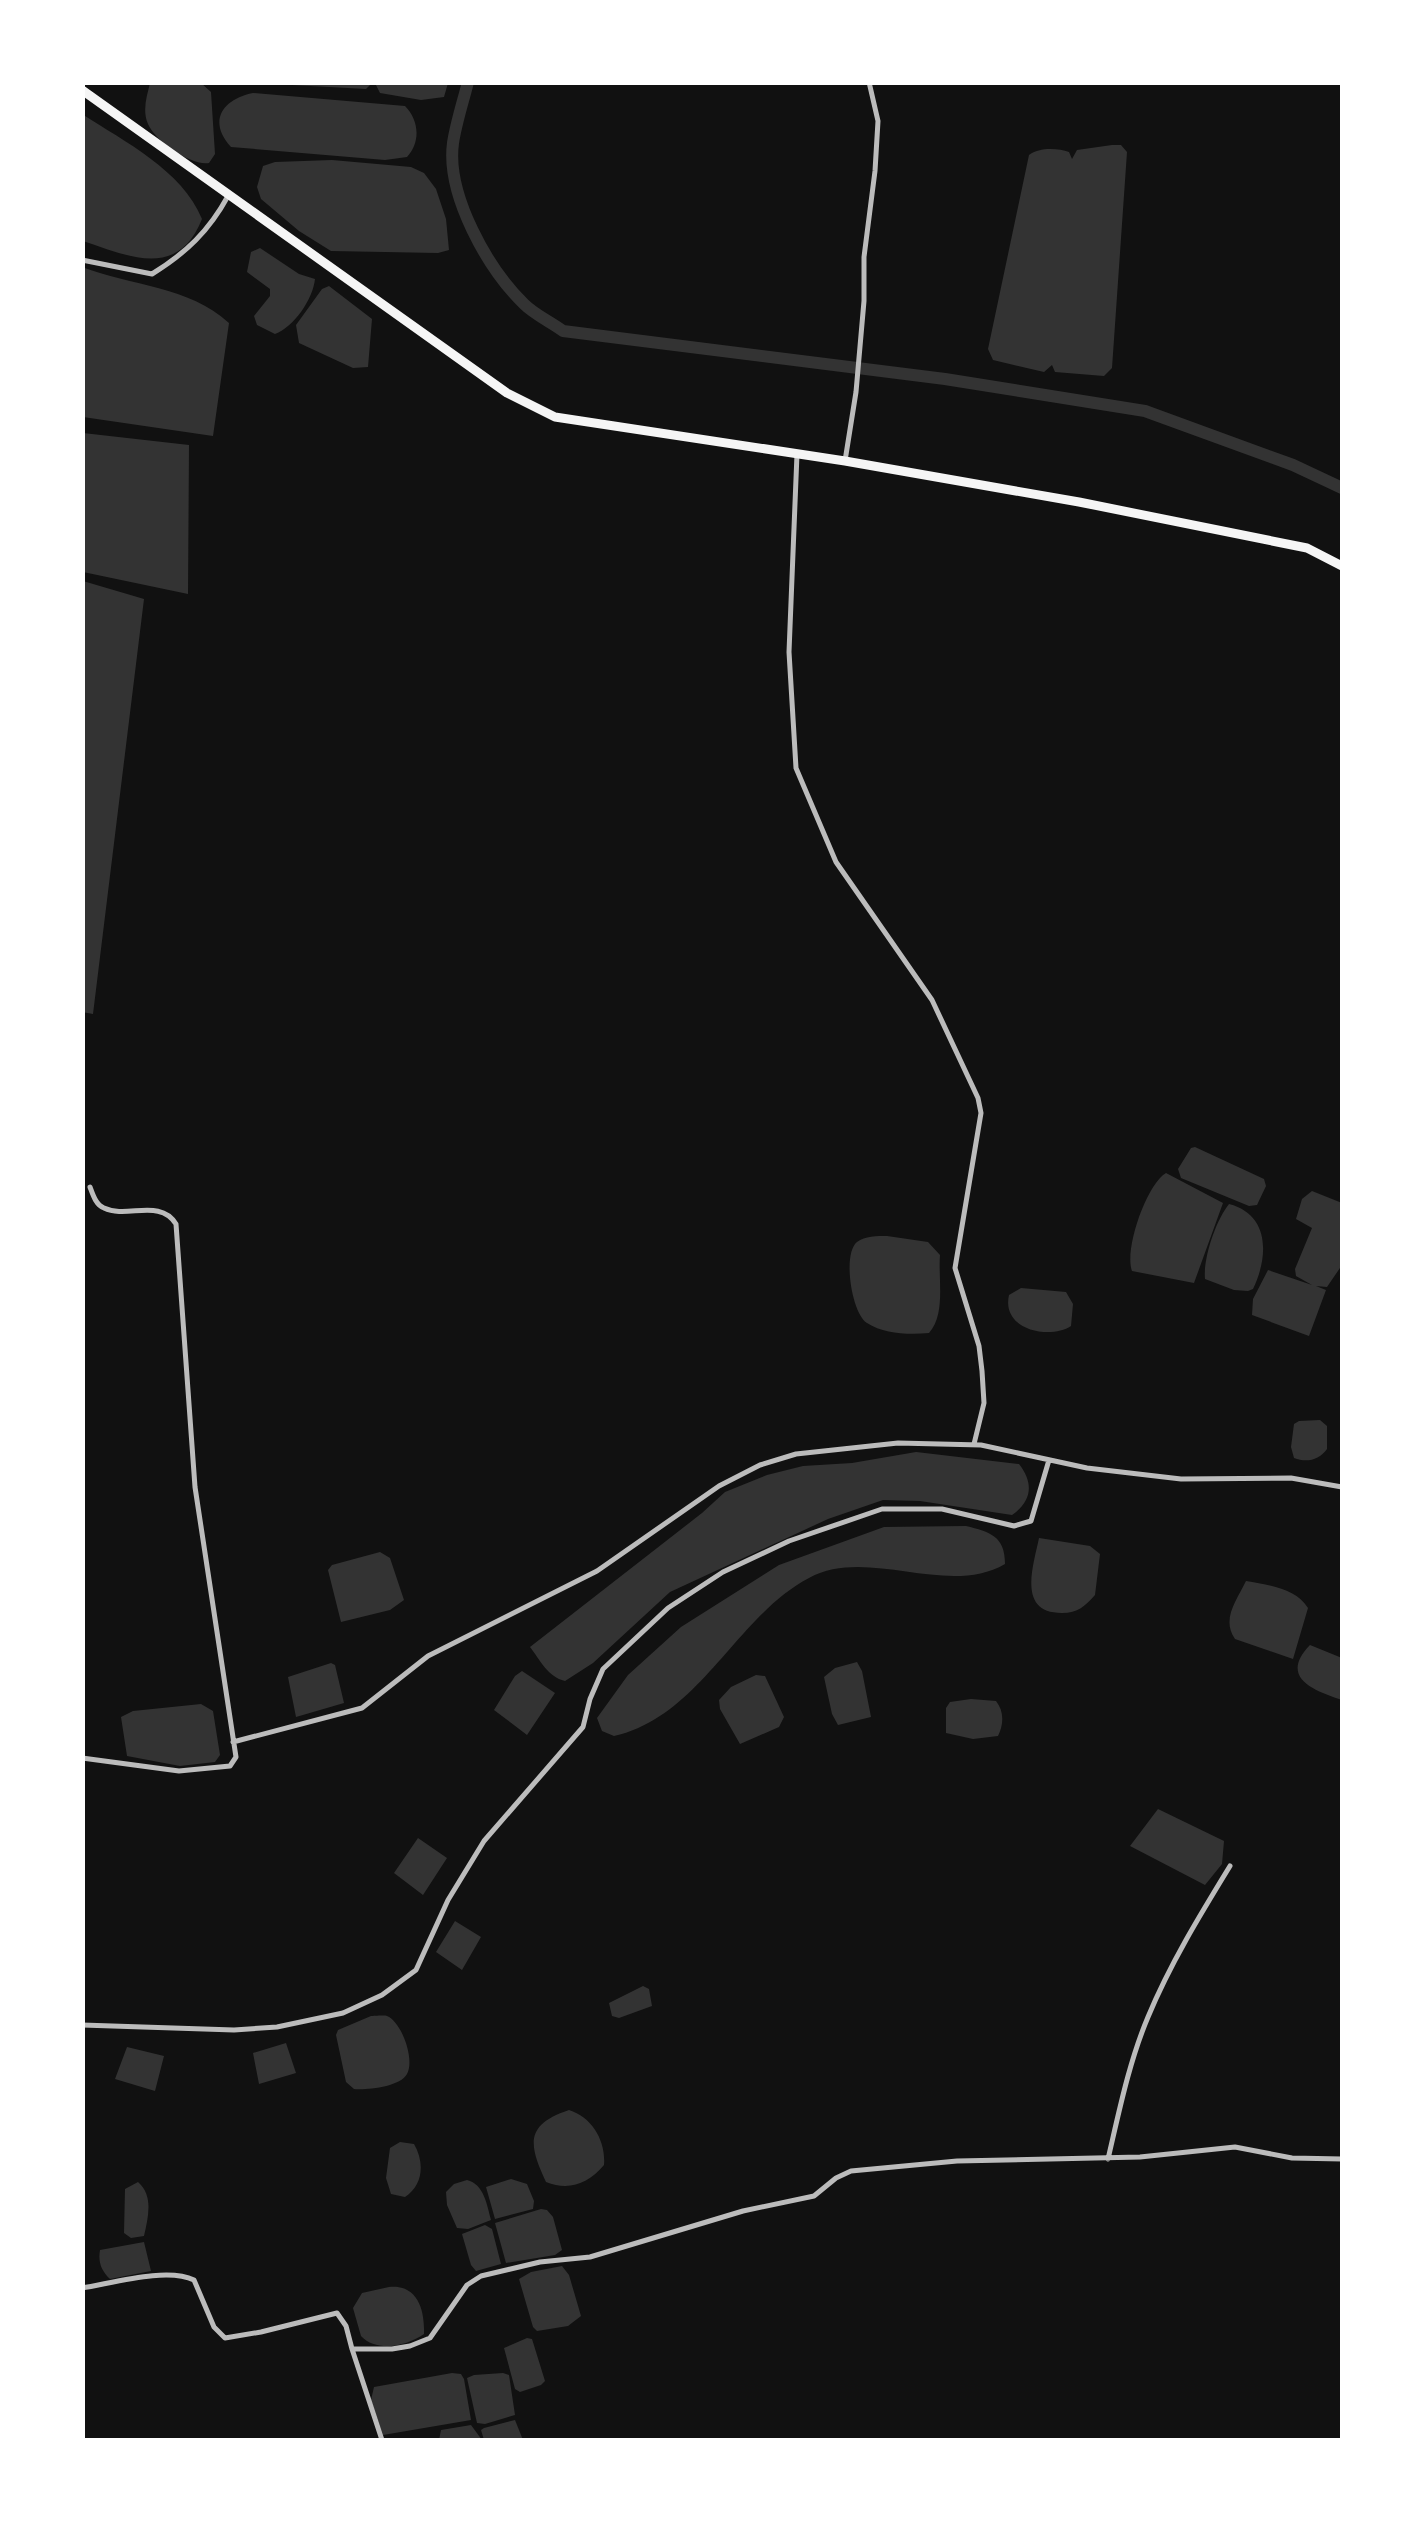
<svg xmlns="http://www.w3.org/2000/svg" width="1425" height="2523" font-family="'Sofia Sans Condensed',sans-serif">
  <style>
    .water { fill: #333 }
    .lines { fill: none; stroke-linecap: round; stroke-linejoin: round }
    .canal { stroke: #333; stroke-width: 12 }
    .minor { stroke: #bcbcbc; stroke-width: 5 }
    .trunk { stroke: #f5f5f5; stroke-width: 9 }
  </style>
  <rect width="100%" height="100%" fill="#111"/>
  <!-- water -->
  <path class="water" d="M150,83h51l10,9 4,62 -6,9c-18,3 -54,-22 -61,-39 -6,-14 -1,-28 2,-41z
    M255,83h117l-6,6z
    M375,83v-1l73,1 -4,14 -23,3 -41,-7z
    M253,93l152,13c14,14 16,36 2,51l-22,3 -154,-13c-24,-26 -8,-48 22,-54z
    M82,114c43,28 100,56 120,105 -24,61 -74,37 -119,22z
    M1112,145h9l6,7 -15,216 -8,8 -49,-4 -3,-7 -8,7 -51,-12 -5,-11 41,-194c10,-8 29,-7 40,-3l3,7 5,-9z
    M332,160l79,7 13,6 12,16 10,30 3,31 -11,3 -107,-2 -32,-20 -38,-32 -4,-12 6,-21 12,-4z
    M260,248l39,26 16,5c-2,20 -21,48 -40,55l-18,-9 -3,-9 16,-20v-7l-23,-17 4,-20z
    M82,267c49,19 107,19 147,56l-16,113 -130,-19z
    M329,286l43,33 -4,48 -15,1 -54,-25 -3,-18 26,-36z
    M83,433l106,12 -1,149 -105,-22z
    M83,581l61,18 -51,415 -11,-2z
    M1195,1147l69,32 2,7 -9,19 -8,1 -68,-28 -3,-9 13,-21z
    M1166,1173l57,30 -29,80 -62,-12c-8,-21 14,-86 34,-98z
    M1312,1191l30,12v62l-15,22 -11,-1 10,4 -17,46 -57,-21 1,-16 15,-29 44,15 -16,-9 -1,-7 17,-41 -16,-9 6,-20z
    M1229,1204c42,11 39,54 24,85l-5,2 -14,-1 -29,-11c-2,-21 11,-59 24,-75z
    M887,1236l41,6 12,13c-2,24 6,59 -11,78 -20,2 -45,1 -62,-10 -15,-9 -25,-69 -10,-81 8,-6 20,-6 30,-6z
    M1021,1288l45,4 7,12 -2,22c-21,14 -70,4 -62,-31z
    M1320,1420l7,6v23c-8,11 -20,14 -33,9l-3,-11 3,-23 5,-3z
    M916,1452l103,12c15,19 13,37 -7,51l-92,-14 -37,-1 -55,19 -158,73 -77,71 -28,18c-17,-4 -25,-21 -35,-34l172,-134 23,-21 42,-17 36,-9 49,-3z
    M966,1526c24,6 39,10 39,38 -58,34 -137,-18 -196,14 -74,39 -108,138 -195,158l-12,-5 -5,-13 31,-43 53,-48 98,-62 105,-38z
    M1039,1538l51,8 10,8 -5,41c-10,11 -17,18 -33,18 -45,0 -29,-46 -23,-75z
    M380,1552l10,6 14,42 -14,10 -49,12 -13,-52 4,-5z
    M1246,1581c22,4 50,7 62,27l-15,51 -58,-20c-14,-20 2,-39 11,-58z
    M1310,1645l32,13v42c-27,-9 -64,-22 -32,-55z
    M857,1662l5,9 9,46 -33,8 -6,-11 -8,-37 11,-9z
    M331,1663l4,2 9,38 -48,14 -8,-40z
    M522,1671l33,22 -28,42 -33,-25 21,-34z
    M756,1675l9,1 19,41 -5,10 -39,17 -20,-35 -1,-9 12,-13z
    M971,1699l25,2c8,10 8,23 2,35l-25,3 -27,-6v-25l4,-6z
    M201,1704l12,7 7,44 -5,7 -35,4 -53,-10 -6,-39 12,-6z
    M1158,1809l66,32 -2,23 -17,21 -75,-39z
    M418,1838l29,20 -24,37 -29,-22z
    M455,1921l26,16 -19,33 -26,-18z
    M643,1986l6,3 3,17 -33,12 -7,-2 -3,-13z
    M371,2016c2,0 14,-1 16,0 15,6 28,44 20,58 -7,13 -40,16 -53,15l-8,-7 -10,-47 2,-5z
    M286,2043l10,30 -37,11 -6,-31z
    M127,2047l37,9 -9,35 -40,-12z
    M569,2110c23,7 37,31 35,55 -16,19 -35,26 -58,17 -17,-37 -22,-57 23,-72z
    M400,2142l14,2c11,19 9,41 -9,53l-14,-3 -5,-16 4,-30z
    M511,2179l16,5 7,17 -1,8 -38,10 -9,-32z
    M467,2180c17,4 20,25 24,40l-23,9 -11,-1 -10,-23 -1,-13 8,-8z
    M138,2182c16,14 10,35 6,54l-13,2 -7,-5 1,-44z
    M541,2209l6,1 6,7 9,33 -7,5 -49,8 -11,-40z
    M485,2225l7,4 9,35 -25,7 -5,-6 -9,-31z
    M144,2242l7,29 -41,8c-9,-9 -12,-17 -10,-29z
    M562,2266l7,9 12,41 -13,10 -31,5 -4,-4 -14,-48 12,-7z
    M389,2287c28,-3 36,22 35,47 -17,12 -47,19 -63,2l-8,-28 9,-15z
    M527,2338l5,1 13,42 -4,4 -21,7 -5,-3 -11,-41z
    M452,2373l9,1 3,5 7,41 -88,15 -12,-35 3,-13z
    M503,2373l6,2 6,40 -30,9 -8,-1 -10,-45 7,-3z
    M515,2420l8,20h-39l-3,-10 3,-2z
    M471,2425l11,15h-43l2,-10z"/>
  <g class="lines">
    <!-- canal -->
    <path class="canal" d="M468,82c-5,20 -12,41 -15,61 -7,52 35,126 71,161 11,11 27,18 39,27l382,48 200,32 148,54 49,23"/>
    <!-- minor -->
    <path class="minor" d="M82,260l70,14c34,-21 57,-43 76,-78
      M797,454l-8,198 7,116 40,94 96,138 46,98 3,15 -26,155 24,78 3,25 2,32 -10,41
      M845,461l11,-69 8,-91v-44l11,-86 3,-50 -9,-39
      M233,1742l129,-34 66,-52 169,-85 122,-85 41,-21 36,-11 102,-11 83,2 106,23 94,11 110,-1 51,9
      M82,1758l97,13 51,-5 6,-9 -41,-270 -19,-263c-16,-26 -49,-5 -72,-16 -8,-3 -11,-13 -14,-21
      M82,2025l152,5 43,-3 66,-14 39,-18 34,-25 32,-70 36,-59 99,-114 7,-28 13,-30 65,-61 55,-36 66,-31 93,-32h60l72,17 17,-5 18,-61
      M1108,2159c11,-47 21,-97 40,-142 22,-53 52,-102 82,-151
      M82,2288c31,-5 85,-21 112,-8l20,47 11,11 36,-6 76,-19 9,13 6,23h40l18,-3 20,-8 37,-53 14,-9 59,-14 50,-5 153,-46 71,-15 22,-18 15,-7 106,-10 183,-4 95,-10 57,11 50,1
      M352,2349l30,91"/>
    <!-- trunk -->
    <path class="trunk" d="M82,90l425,303 48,24 290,44 234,41 228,46 35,18"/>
  </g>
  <!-- border -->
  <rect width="1425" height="2523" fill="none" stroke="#ffffff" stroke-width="170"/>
</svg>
